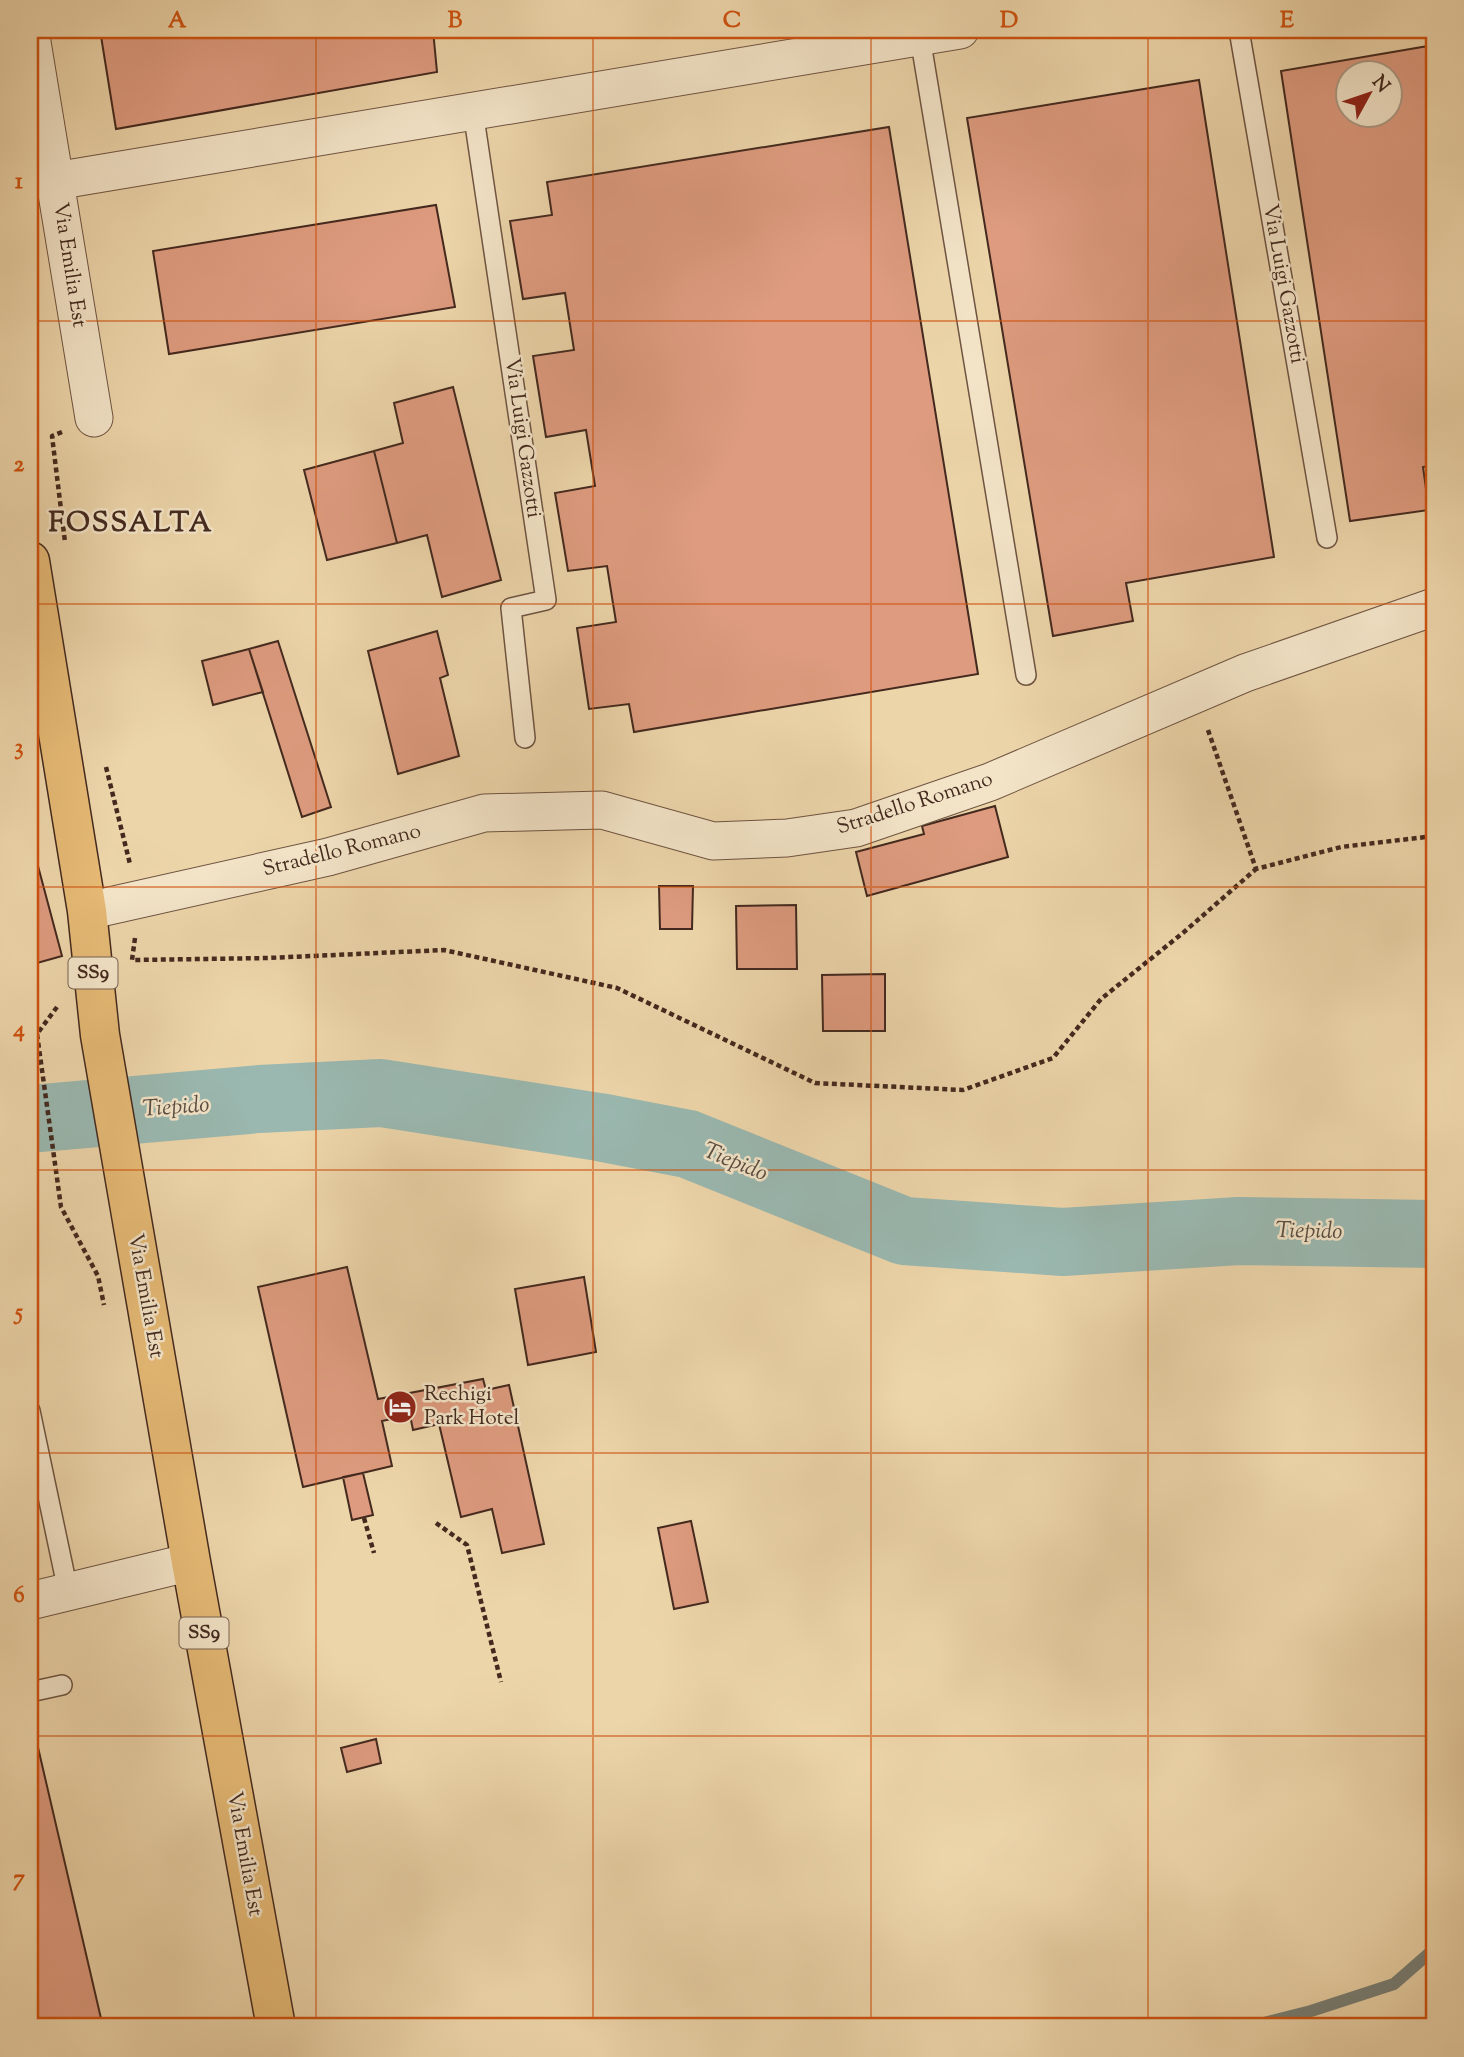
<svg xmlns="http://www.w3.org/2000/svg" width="1464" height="2057" font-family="'Sorts Mill Goudy',serif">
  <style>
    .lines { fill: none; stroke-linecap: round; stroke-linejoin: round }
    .stream { stroke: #777f76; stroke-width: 12 }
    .river { stroke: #9ab8b0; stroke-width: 68 }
    .building { fill: #de9b7f; stroke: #43291e; stroke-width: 2; fill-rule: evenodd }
    .service-casing { stroke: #6e5441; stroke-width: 22 }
    .minor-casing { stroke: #6e5441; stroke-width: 39 }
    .primary-casing { stroke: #43291e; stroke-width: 41 }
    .path { stroke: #43291e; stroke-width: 4.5; stroke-dasharray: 5 3.5; stroke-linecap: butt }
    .service { stroke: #f3e4c8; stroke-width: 19 }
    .minor { stroke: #f3e4c8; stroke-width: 37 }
    .primary { stroke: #e6ba75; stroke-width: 38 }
    .grid { fill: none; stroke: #cf520f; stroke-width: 2; stroke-opacity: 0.55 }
    .labels { text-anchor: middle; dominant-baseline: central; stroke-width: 5; stroke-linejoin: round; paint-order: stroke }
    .shield { fill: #f3e4c8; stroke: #786151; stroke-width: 2 }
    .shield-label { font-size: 19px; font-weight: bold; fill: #43291e }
    .street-label { font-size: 21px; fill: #43291e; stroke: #f3e4c8 }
    .poi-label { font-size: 21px; fill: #43291e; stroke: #f3e4c8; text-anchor: start }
    .water-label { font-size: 23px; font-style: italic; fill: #594d42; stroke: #f3e4c8 }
    .district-label { font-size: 28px; font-weight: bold; letter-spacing: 2px; fill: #43291e; stroke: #f3e4c8 }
    .neatline { fill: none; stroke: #cf520f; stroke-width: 2.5 }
    .grid-label { font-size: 23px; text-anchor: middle; font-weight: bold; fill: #cf520f }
  </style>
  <rect width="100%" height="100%" fill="#edd5aa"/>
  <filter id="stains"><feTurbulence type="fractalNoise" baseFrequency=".00286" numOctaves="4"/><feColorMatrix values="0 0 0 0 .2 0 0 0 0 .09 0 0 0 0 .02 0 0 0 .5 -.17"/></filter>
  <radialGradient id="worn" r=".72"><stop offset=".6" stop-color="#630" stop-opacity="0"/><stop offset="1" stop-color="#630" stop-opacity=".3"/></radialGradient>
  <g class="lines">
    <!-- stream -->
    <path class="stream" d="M1248,2027l63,-16 83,-27 40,-35"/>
    <!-- river -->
    <path class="river" d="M30,1119l229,-20 122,-6 218,34 89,17 216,87 159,11 176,-11 195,3"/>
  </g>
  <!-- building -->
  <path class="building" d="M100,30h333l4,42 -321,57z
    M1434,45v420l-11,2 6,43 -79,11 -69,-450zM1348,74h42v42h-42z
    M1199,80l75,477 -148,26 7,38 -80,15 -86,-518z
    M889,127l89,547 -344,58 -5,-28 -40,5 -12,-81 39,-6 -9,-56 -39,5 -13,-78 40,-7 -9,-56 -40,7 -13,-81 41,-6 -9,-57 -42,6 -13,-78 42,-6 -5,-33z
    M436,205l19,102 -286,47 -16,-103z
    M453,387l48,193 -59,17 -15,-62 -30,8 -23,-92 29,-8 -9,-40z
    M374,451l23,92 -70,17 -23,-90z
    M437,631l11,44 -8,3 19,78 -61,18 -30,-123z
    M278,641l53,166 -29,10 -53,-168z
    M249,649l14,43 -50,13 -11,-44z
    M995,806l13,51 -141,39 -11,-44 68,-18 -2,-8z
    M38,866l24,90 -32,9v-97z
    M659,886h34l-1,43h-32z
    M796,905l1,64h-60l-1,-63z
    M885,974v57h-62l-1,-56z
    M347,1267l31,132 105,-20 3,11 23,-5 35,159 -42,9 -10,-44 -31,8 -22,-93 -26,6 -3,-15 -28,6 10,45 -89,21 -45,-200z
    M584,1277l12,75 -68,13 -13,-76z
    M363,1473l10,42 -21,5 -9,-43z
    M691,1521l17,81 -34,7 -16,-81z
    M30,1713l73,314h-73z
    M376,1739l5,24 -34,9 -6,-24z"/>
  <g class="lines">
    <defs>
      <path id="service" d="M1239,30l88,508
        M920,37l106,638
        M473,111l73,489 -35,8 14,130
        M30,1411l38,180
        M30,1692l32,-7"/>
      <path id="minor" d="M30,30l64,388
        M55,181l905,-151
        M87,911l241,-54 156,-44 118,-3 111,31 74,-3 69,-10 134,-46 255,-109 189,-66
        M30,1601l161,-39"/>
      <path id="primary" d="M30,561l57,350 13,124 91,527 85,465"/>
    </defs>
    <!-- service casing -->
    <use href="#service" class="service-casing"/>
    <!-- minor casing -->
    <use href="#minor" class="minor-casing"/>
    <!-- primary casing -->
    <use href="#primary" class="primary-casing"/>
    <!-- path -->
    <path class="path" d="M62,432l-10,4 13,106
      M1208,730l48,139 85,-22 93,-11
      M106,767l24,97
      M135,938l-3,22 136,-2 176,-8 173,38 198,95 148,7 90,-32 48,-59 83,-67 72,-63
      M57,1007l-20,27 24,173 37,69 6,29
      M364,1518l10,35
      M436,1523l31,22 34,137"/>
    <!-- service -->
    <use href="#service" class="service"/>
    <!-- minor -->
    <use href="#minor" class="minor"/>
    <!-- primary -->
    <use href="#primary" class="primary"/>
  </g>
  <!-- grid -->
  <path class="grid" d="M316,30v1997M593,30v1997M871,30v1997M1148,30v1997M30,321h1404M30,604h1404M30,887h1404M30,1170h1404M30,1453h1404M30,1736h1404"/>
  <!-- icons -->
  <defs>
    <symbol id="hotel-disc" viewBox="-11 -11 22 22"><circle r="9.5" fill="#8f2418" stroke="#f3e4c8"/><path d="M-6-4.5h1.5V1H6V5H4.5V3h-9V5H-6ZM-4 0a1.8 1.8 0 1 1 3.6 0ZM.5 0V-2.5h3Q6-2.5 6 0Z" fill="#fff"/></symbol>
  </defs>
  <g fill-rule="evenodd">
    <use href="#hotel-disc" x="381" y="1388" width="38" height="38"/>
  </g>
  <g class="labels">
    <!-- shield labels -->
    <g class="shield">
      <rect x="68.5" y="957.5" width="49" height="31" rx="5"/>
      <rect x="179.5" y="1617.5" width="49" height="31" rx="5"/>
    </g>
    <g class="shield-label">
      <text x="93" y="973">SS9</text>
      <text x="204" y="1633">SS9</text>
    </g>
    <!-- street labels -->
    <g class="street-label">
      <text transform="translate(69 265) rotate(81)">Via Emilia Est</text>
      <text transform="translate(1283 284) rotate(80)">Via Luigi Gazzotti</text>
      <text transform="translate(522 438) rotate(82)">Via Luigi Gazzotti</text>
      <text transform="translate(915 804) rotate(-18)">Stradello Romano</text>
      <text transform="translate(342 851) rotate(-14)">Stradello Romano</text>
      <text transform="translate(145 1296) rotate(80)">Via Emilia Est</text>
      <text transform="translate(244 1854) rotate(80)">Via Emilia Est</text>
    </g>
    <!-- poi labels -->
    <g class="poi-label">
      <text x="424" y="1395">Rechigi<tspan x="424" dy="24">Park Hotel</tspan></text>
    </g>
    <!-- water labels -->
    <g class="water-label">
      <text transform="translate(176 1108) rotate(-4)">Tiepido</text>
      <text transform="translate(735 1163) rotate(22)">Tiepido</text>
      <text transform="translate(1309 1232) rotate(1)">Tiepido</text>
    </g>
    <!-- district labels -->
    <g class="district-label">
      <text x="131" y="524">FOSSALTA</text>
    </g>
  </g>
  <!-- margin -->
  <rect width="1464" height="2057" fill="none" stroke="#edd5aa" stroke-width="77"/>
  <!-- north arrow -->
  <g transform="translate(1369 94) rotate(50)"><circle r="33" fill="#f3e4c8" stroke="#ad9984" stroke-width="2"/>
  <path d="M0-5L12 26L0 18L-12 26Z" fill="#8f2418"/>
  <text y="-10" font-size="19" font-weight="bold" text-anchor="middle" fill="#43291e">N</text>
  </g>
  <rect x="38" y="38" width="1388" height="1980" class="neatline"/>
  <g class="grid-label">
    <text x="177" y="27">A</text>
    <text x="455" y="27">B</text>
    <text x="732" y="27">C</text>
    <text x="1009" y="27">D</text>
    <text x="1287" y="27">E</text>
    <text x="19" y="188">1</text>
    <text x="19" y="471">2</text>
    <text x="19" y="754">3</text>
    <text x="19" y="1036">4</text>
    <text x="19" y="1319">5</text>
    <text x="19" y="1602">6</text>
    <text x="19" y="1885">7</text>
  </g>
  <rect width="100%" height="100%" filter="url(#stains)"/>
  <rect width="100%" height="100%" fill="url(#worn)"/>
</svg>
